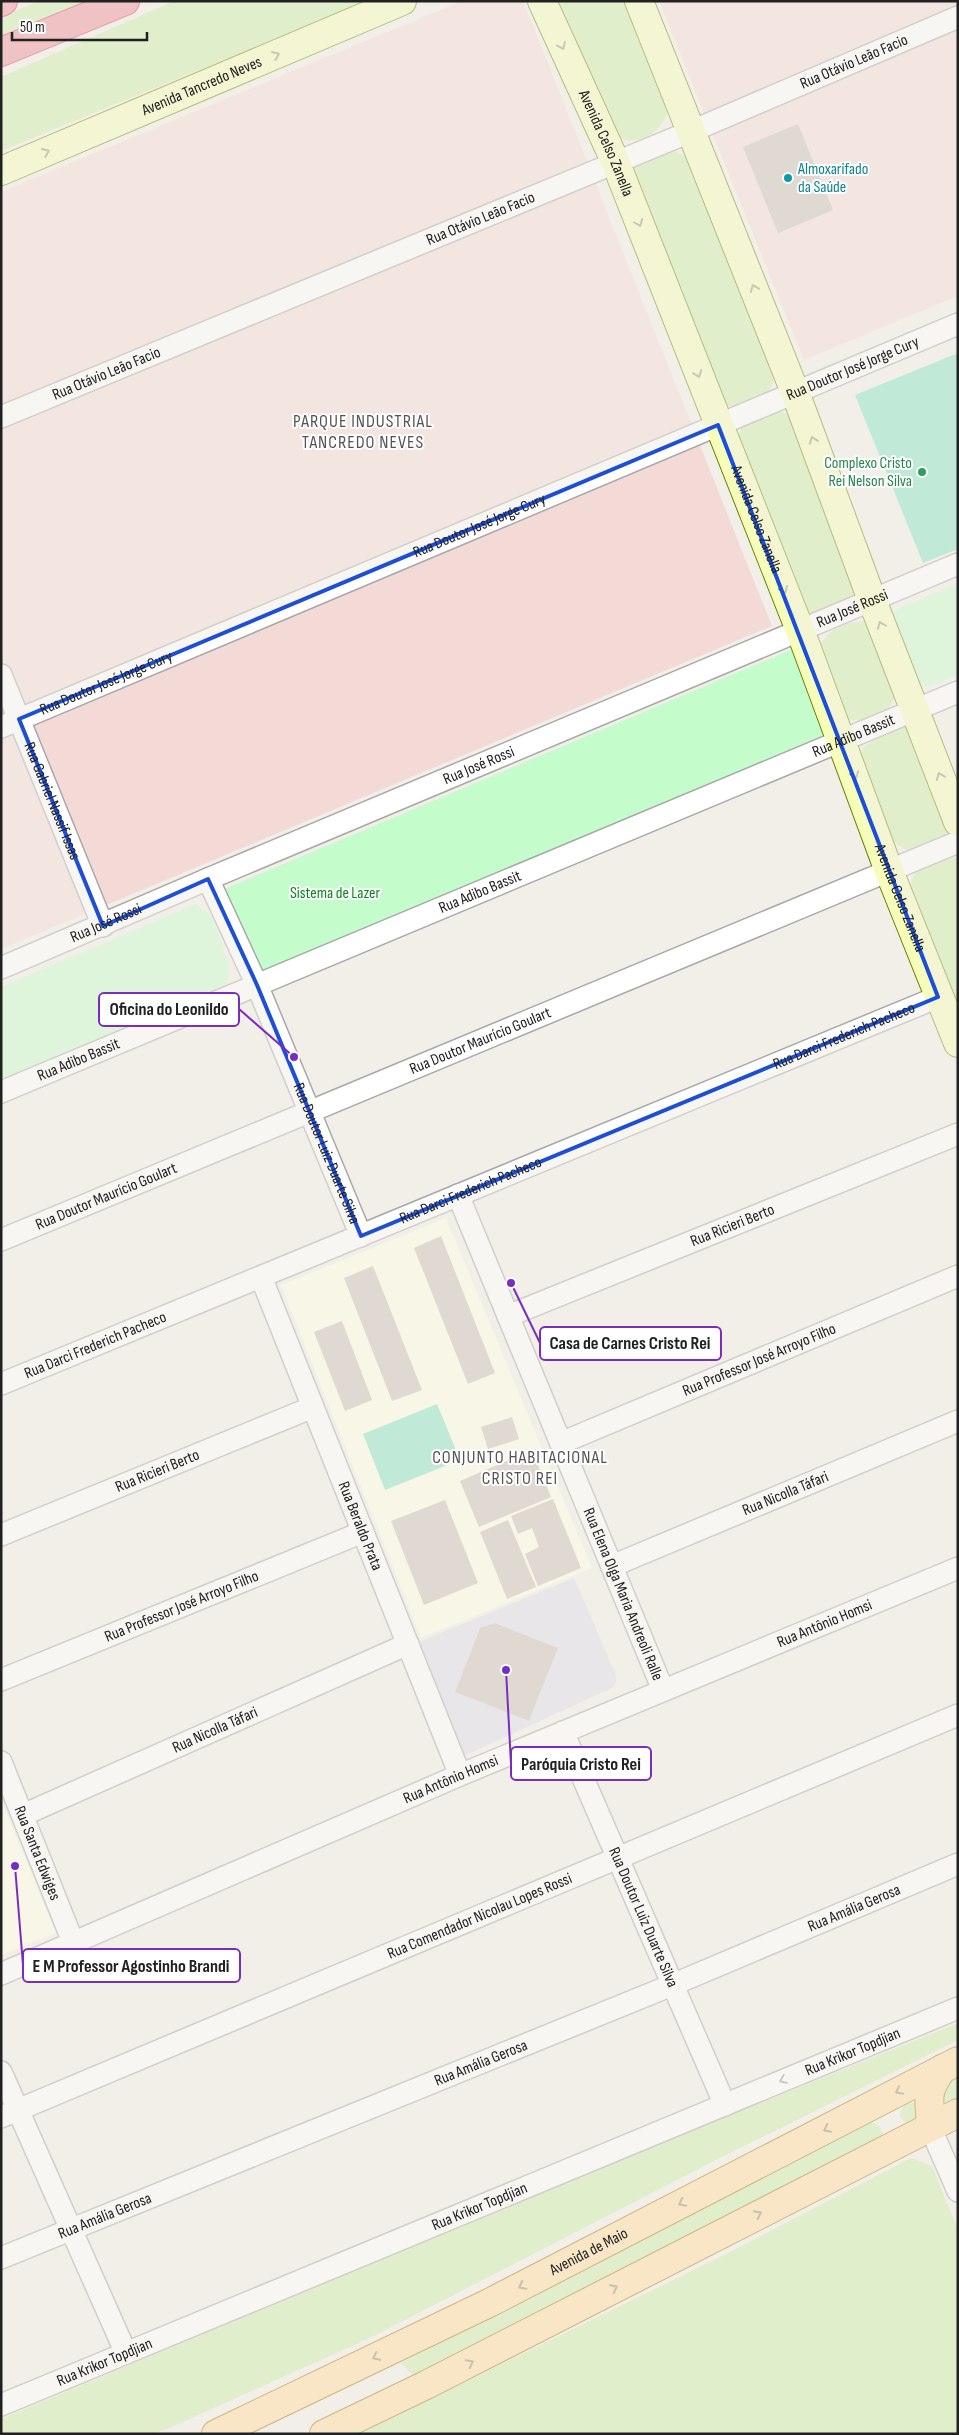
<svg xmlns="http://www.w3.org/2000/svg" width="959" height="2435" font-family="'Sofia Sans Condensed',sans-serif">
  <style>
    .commercial { fill: #f3dad7 }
    .education { fill: #feffe4 }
    .grass { fill: #c9eeac }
    .park { fill: #c5fccc }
    .pitch { fill: #83e4c3 }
    .plaza { fill: #dcdce8; fill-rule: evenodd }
    .building { fill: #c7beb7 }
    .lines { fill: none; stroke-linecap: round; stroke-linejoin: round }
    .street-casing { stroke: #a8a8a8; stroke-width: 24 }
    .secondary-casing { stroke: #6d8100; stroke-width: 30 }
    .primary-casing { stroke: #9f7200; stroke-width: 30 }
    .highway-casing { stroke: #e4215a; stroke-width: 30 }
    .street { stroke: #fff; stroke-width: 21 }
    .secondary { stroke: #f6fdbb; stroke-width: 28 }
    .primary { stroke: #ffdba0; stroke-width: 28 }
    .highway { stroke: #ec8d9a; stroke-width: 28 }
    .oneway { stroke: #969a76 }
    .oneway2 { stroke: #9b9b9b }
    .oneway3 { stroke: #9b8767 }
    .marked { fill: none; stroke: #1d4ed8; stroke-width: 4; stroke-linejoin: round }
    .culture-dot { fill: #0f9aa8; stroke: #fff; stroke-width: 2 }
    .leisure-dot { fill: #2e9e5b; stroke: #fff; stroke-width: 2 }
    .labels { text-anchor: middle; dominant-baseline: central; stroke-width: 4; stroke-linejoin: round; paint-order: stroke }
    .street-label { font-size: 16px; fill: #212121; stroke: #fff }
    .culture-label { font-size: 16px; fill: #0d838f; stroke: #fff; text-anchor: start }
    .leisure-label { font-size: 16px; fill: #27864d; stroke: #fff; text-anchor: end }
    .park-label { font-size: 16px; fill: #068918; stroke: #fff }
    .neighbourhood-label { font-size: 18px; letter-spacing: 1px; fill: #545454; stroke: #fff }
    .leader { fill: none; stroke: #7b2cbf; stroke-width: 2 }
    .callout-dot { fill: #7b2cbf; stroke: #fff; stroke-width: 2 }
    .callout { fill: #fff; stroke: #7b2cbf; stroke-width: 2 }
    .callout-label { font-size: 18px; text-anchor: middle; font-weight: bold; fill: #212121 }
  </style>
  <rect width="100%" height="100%" fill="#f2efe8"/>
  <!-- commercial -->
  <path class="commercial" d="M462,1h61l249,625 -771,323v-757z
    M659,1h299v295l-154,64z"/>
  <!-- education -->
  <path class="education" d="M446,1218l146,350 -171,70 -140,-353z
    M1,1800l55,133 -55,22z"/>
  <!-- grass -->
  <path class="grass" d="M39,1h64l-102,43v-27z
    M174,1h193l-366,150v-74z
    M558,1h71l40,110c-12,25 -31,37 -57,24z
    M659,151h15l13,6 89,216c-2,6 -4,14 -8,19 -9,12 -35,13 -49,15l-91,-229 7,-14z
    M782,412l14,7 62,160 -7,22 -35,15 -16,-7 -65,-163 7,-20 24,-12z
    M864,621l12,6 21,66 -8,15 -26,13 -12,-1 -10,-6 -22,-69c14,-18 23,-21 45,-24z
    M896,727l14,1 40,90 -4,19 -35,15 -12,-6 -7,-7 -31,-75 2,-16 22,-17z
    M950,856l8,3v162l-48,-123c0,-33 12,-34 40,-42z
    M958,2023v17l-248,123 -340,175 -203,91 -15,5h-151v-15l651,-272z
    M958,2076v26l-4,2 -13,-3v-16z
    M914,2103l3,1 4,14 -14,6 -7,-7 1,-8 5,-5z
    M870,2121l9,5 4,7 -1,6 -465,240 -16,-16z
    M911,2158l21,8 26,64v204h-599l361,-177z"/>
  <!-- park -->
  <path class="park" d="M958,583v92l-27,11h-11l-28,-59 1,-16z
    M798,647l34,85 -570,243 -40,-85z
    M196,904l16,13 16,46 -1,22 -226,94v-92z"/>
  <!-- pitch -->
  <path class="pitch" d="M958,353v196l-35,14 -68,-168z
    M437,1404l23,56 -75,30 -22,-56z"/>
  <!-- plaza -->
  <path class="plaza" d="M574,1578l42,97v7l-4,6 -148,68 -50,-112zM495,1623l63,25 -29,73 -74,-29 25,-64z"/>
  <!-- building -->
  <path class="building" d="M798,124l35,86 -55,23 -35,-86z
    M441,1236l54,137 -27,11 -54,-136z
    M373,1266l49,124 -30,11 -48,-123z
    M342,1321l30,79 -27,11 -31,-79z
    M512,1417l7,22 -31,10 -7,-22z
    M532,1450l19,47 -72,30 -19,-46z
    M553,1499l28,69 -43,18 -13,-32 14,-7 -7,-19 -14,6 -7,-18z
    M445,1500l33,83 -54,22 -33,-84z
    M508,1520l28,67 -29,12 -27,-67z
    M495,1623l63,25 -29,73 -74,-29 25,-64z"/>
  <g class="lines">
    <defs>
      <g id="street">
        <path id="s1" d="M1,417l691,-286 266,-114"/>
        <path id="s2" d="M1,675l102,251"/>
        <path id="s3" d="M1,727l957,-403"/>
        <path id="s4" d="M208,879l49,106 104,251"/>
        <path id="s5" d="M1,968l207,-89 750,-315"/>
        <path id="s6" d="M1,1092l957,-400"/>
        <path id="s7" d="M458,1195l205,495"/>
        <path id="s8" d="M1,1240l957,-398"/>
        <path id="s9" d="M261,1277l199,498"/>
        <path id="s10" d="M508,1316l450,-182"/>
        <path id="s11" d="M1,1384l937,-387"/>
        <path id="s12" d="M561,1443l397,-167"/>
        <path id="s13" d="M1,1535l312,-128"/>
        <path id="s14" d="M612,1566l346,-145"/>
        <path id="s15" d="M1,1680l362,-148"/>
        <path id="s16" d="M563,1732l162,373"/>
        <path id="s17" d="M1,1762l72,180"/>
        <path id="s18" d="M23,1815l385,-171"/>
        <path id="s19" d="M1,1974l459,-199 498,-207"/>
        <path d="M1,2072l125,281"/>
        <path id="s20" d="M1,2117l957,-402"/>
        <path d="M930,2127l28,64"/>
        <path id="s21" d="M1,2258l671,-273 286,-121"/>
        <path id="s22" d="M1,2405l957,-397"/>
      </g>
      <g id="secondary">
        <path id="s23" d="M542,1l73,160 185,469 89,241 69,172"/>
        <path d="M639,1l156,391 77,208 86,222"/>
        <path id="s24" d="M1,171l401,-170"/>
      </g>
      <g id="primary">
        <path d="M930,2127c2,-30 -8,-28 12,-58"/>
        <path id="s25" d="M216,2434l273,-131 469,-242"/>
        <path d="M324,2434l102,-49 532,-272"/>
      </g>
      <path id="highway" d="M1,2l2,-1
        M1,52l124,-51"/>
    </defs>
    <!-- street casing -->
    <use href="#street" class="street-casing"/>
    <!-- secondary casing -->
    <use href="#secondary" class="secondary-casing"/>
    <!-- primary casing -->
    <use href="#primary" class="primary-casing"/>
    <!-- highway casing -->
    <use href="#highway" class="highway-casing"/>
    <!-- street -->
    <use href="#street" class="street"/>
    <!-- secondary -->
    <use href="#secondary" class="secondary"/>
    <!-- primary -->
    <use href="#primary" class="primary"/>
    <!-- highway -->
    <use href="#highway" class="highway"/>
  </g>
  <!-- one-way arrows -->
  <defs><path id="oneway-chevron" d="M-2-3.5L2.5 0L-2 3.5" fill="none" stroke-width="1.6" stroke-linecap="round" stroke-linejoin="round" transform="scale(1.25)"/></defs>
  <g class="oneway">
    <use href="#oneway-chevron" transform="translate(562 46) rotate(65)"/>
    <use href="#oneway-chevron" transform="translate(276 55) rotate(-23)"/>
    <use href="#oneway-chevron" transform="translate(46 152) rotate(-23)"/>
    <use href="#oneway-chevron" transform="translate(639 223) rotate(69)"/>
    <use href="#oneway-chevron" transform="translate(754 288) rotate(-112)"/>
    <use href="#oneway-chevron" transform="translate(698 374) rotate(69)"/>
    <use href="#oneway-chevron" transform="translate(813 440) rotate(-110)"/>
    <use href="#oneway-chevron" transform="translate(784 590) rotate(68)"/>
    <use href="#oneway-chevron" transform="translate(881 625) rotate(-111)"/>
    <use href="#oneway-chevron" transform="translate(855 775) rotate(70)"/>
    <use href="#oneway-chevron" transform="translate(940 776) rotate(-111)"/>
  </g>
  <use class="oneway2" href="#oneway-chevron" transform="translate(783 2080) rotate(157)"/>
  <g class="oneway3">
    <use href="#oneway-chevron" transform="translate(899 2091) rotate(152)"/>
    <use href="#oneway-chevron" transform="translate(827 2129) rotate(153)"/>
    <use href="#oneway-chevron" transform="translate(682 2203) rotate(153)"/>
    <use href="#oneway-chevron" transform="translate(758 2214) rotate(-27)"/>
    <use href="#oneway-chevron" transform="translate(522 2286) rotate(153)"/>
    <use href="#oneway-chevron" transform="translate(614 2288) rotate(-27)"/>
    <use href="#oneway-chevron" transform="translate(376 2357) rotate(154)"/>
    <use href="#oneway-chevron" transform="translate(470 2363) rotate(-27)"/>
  </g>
  <!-- marked area -->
  <path d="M0 0H959V2435H0ZM718,425l220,572 -577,239 -104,-251 -49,-106 -105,47 -84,-207z" fill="#f2efe8" fill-opacity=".55" fill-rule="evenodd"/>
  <path class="marked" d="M718,425l220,572 -577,239 -104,-251 -49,-106 -105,47 -84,-207z"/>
  <!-- markers -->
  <circle class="culture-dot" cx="788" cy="178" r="5"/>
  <circle class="leisure-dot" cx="922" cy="472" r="5"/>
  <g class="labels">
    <!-- street labels -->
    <g class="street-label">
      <text stroke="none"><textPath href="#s1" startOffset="924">Rua Otávio Leão Facio</textPath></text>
      <text stroke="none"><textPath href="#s24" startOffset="218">Avenida Tancredo Neves</textPath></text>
      <text stroke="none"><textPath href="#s23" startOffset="156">Avenida Celso Zanella</textPath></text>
      <text stroke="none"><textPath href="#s1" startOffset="519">Rua Otávio Leão Facio</textPath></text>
      <text stroke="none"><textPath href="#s3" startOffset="924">Rua Doutor José Jorge Cury</textPath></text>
      <text stroke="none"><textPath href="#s1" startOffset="114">Rua Otávio Leão Facio</textPath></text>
      <text stroke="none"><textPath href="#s23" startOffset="561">Avenida Celso Zanella</textPath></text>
      <text stroke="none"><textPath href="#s3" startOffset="519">Rua Doutor José Jorge Cury</textPath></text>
      <text stroke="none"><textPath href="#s5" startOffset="924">Rua José Rossi</textPath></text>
      <text stroke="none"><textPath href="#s3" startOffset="114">Rua Doutor José Jorge Cury</textPath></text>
      <text stroke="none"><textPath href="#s6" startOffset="924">Rua Adibo Bassit</textPath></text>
      <text stroke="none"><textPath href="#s5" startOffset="519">Rua José Rossi</textPath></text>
      <text stroke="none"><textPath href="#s2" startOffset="136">Rua Gabriel Nassif Issas</textPath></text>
      <text stroke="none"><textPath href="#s6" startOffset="519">Rua Adibo Bassit</textPath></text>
      <text stroke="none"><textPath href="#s23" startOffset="966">Avenida Celso Zanella</textPath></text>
      <text stroke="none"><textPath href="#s5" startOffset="114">Rua José Rossi</textPath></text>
      <text stroke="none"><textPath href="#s11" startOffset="912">Rua Darci Frederich Pacheco</textPath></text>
      <text stroke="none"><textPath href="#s8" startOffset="519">Rua Doutor Maurício Goulart</textPath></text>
      <text stroke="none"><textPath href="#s6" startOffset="84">Rua Adibo Bassit</textPath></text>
      <text stroke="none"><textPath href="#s4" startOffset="299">Rua Doutor Luiz Duarte Silva</textPath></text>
      <text stroke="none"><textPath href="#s11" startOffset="508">Rua Darci Frederich Pacheco</textPath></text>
      <text stroke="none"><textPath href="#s8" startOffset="114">Rua Doutor Maurício Goulart</textPath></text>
      <text stroke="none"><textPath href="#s10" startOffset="242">Rua Ricieri Berto</textPath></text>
      <text stroke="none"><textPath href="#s11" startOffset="102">Rua Darci Frederich Pacheco</textPath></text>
      <text stroke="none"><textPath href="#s12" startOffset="215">Rua Professor José Arroyo Filho</textPath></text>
      <text stroke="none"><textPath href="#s13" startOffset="169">Rua Ricieri Berto</textPath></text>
      <text stroke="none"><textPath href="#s14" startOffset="188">Rua Nicolla Táfari</textPath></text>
      <text stroke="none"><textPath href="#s9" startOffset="268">Rua Beraldo Prata</textPath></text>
      <text stroke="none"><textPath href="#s7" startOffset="432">Rua Elena Olga Maria Andreoli Ralle</textPath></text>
      <text stroke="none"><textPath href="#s15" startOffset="195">Rua Professor José Arroyo Filho</textPath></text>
      <text stroke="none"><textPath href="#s19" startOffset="895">Rua Antônio Homsi</textPath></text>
      <text stroke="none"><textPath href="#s18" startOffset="210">Rua Nicolla Táfari</textPath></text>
      <text stroke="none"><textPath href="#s19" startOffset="490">Rua Antônio Homsi</textPath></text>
      <text stroke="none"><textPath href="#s17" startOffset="98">Rua Santa Edwiges</textPath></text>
      <text stroke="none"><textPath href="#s21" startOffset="922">Rua Amália Gerosa</textPath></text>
      <text stroke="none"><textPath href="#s20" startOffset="519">Rua Comendador Nicolau Lopes Rossi</textPath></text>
      <text stroke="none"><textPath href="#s16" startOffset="202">Rua Doutor Luiz Duarte Silva</textPath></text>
      <text stroke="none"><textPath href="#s22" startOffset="922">Rua Krikor Topdjian</textPath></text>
      <text stroke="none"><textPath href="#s21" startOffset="518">Rua Amália Gerosa</textPath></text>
      <text stroke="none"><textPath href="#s22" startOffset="518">Rua Krikor Topdjian</textPath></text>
      <text stroke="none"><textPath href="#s21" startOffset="112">Rua Amália Gerosa</textPath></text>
      <text stroke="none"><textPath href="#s25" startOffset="415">Avenida de Maio</textPath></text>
      <text stroke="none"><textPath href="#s22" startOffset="112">Rua Krikor Topdjian</textPath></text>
    </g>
    <!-- culture labels -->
    <g class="culture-label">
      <text x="798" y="169">Almoxarifado<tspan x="798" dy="18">da Saúde</tspan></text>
    </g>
    <!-- leisure labels -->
    <g class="leisure-label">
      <text x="912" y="463">Complexo Cristo<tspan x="912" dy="18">Rei Nelson Silva</tspan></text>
    </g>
    <!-- park labels -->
    <g class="park-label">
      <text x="335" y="893">Sistema de Lazer</text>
    </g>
    <!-- neighbourhood labels -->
    <g class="neighbourhood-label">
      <text x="363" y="421">PARQUE INDUSTRIAL<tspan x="363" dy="21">TANCREDO NEVES</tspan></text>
      <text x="520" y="1457">CONJUNTO HABITACIONAL<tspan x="520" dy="21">CRISTO REI</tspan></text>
    </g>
  </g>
  <!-- callouts -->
  <path class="leader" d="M294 1057L239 1009M511 1283L540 1343M506 1670L511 1764M15 1866L23 1965"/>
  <g class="callout-dot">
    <circle cx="294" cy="1057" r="5"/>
    <circle cx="511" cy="1283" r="5"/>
    <circle cx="506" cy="1670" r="5"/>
    <circle cx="15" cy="1866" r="5"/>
  </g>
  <g class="callout">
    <rect x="99" y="993" width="140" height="33" rx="5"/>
    <rect x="540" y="1327" width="181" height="33" rx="5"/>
    <rect x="511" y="1747" width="140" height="33" rx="5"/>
    <rect x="23" y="1949" width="217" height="33" rx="5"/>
  </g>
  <g class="callout-label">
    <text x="169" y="1015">Oficina do Leonildo</text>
    <text x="630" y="1349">Casa de Carnes Cristo Rei</text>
    <text x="581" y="1770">Paróquia Cristo Rei</text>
    <text x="131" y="1972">E M Professor Agostinho Brandi</text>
  </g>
  <!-- border -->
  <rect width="959" height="2435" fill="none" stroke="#212121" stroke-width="5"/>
  <!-- scale -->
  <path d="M12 32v8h135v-8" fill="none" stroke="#212121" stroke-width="2.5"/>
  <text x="20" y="32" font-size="15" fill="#212121" stroke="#ffffff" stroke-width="4" paint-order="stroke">50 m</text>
</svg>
